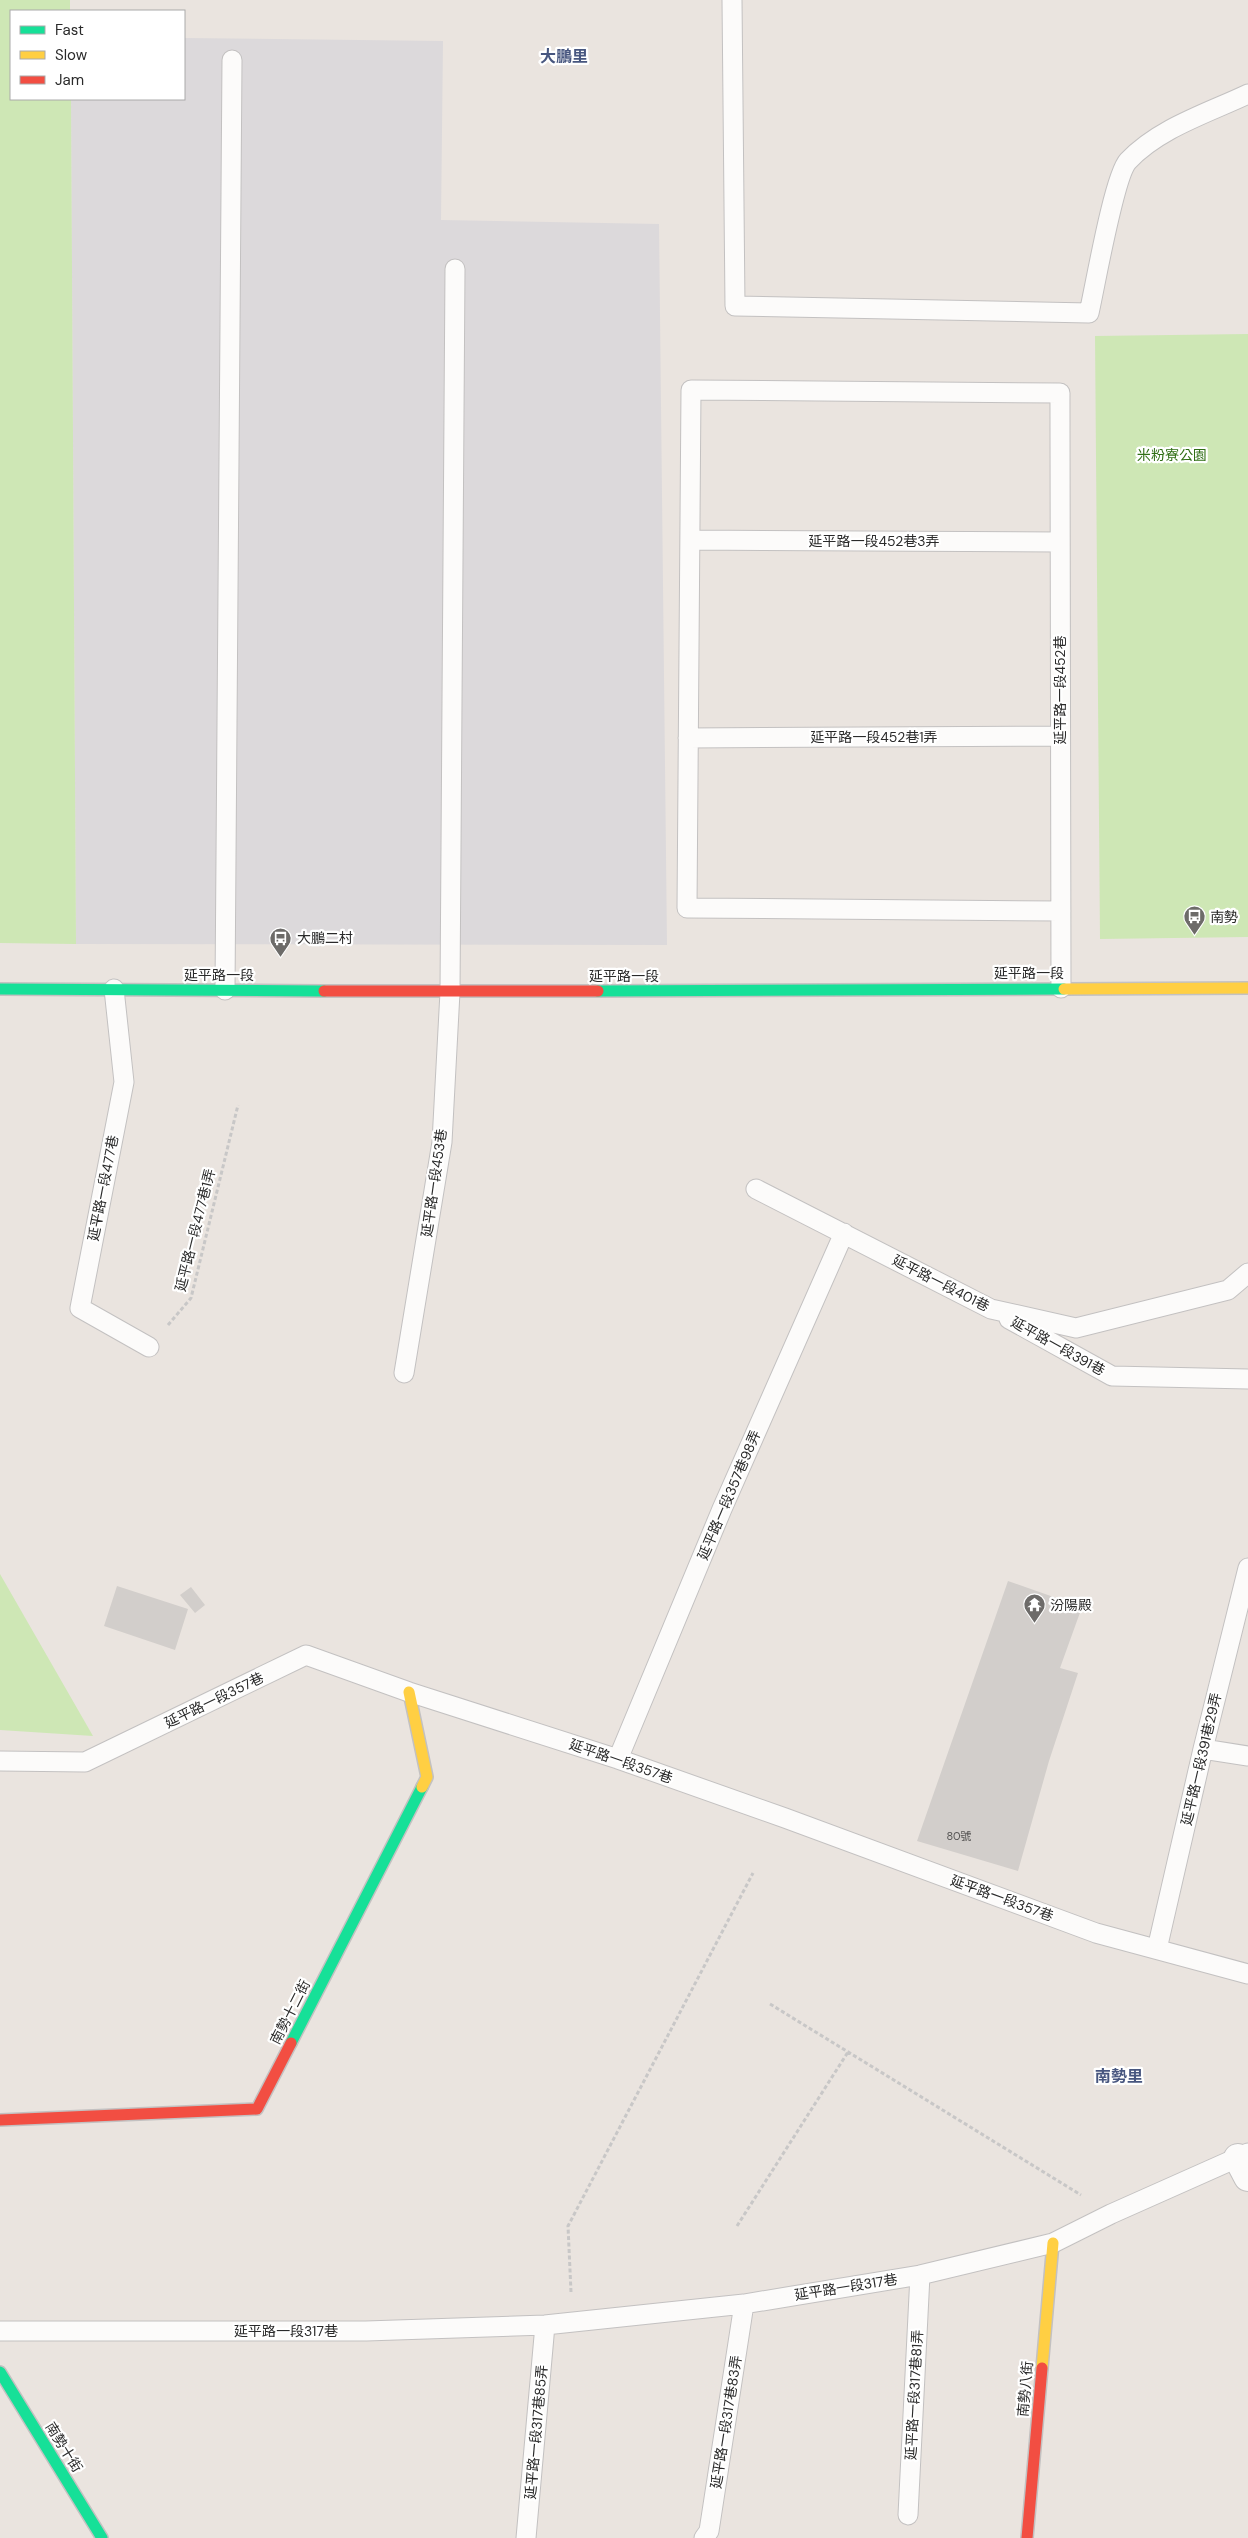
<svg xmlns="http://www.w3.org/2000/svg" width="1248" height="2538" font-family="'DM Sans','Noto Sans TC',sans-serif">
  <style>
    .industrial { fill: #dcd9db }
    .green { fill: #cee7b5 }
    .building { fill: #d2cecb }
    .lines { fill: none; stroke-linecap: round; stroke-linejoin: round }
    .lane-casing { stroke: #c3c1c1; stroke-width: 21 }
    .street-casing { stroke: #c3c1c1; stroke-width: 30 }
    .fast-casing { stroke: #c3c1c1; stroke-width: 14 }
    .slow-casing { stroke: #c3c1c1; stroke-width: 14 }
    .jam-casing { stroke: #c3c1c1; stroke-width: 14 }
    .path { stroke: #c8c7c7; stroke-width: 3; stroke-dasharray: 4 2.5; stroke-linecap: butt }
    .lane { stroke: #fcfbfa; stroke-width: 19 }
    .street { stroke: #fcfbfa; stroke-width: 28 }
    .fast { stroke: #16e098; stroke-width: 11 }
    .slow { stroke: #ffcf43; stroke-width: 11 }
    .jam { stroke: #f24e42; stroke-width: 11 }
    .labels { text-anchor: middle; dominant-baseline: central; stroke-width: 4.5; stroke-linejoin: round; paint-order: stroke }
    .number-label { font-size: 11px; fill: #555453 }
    .park-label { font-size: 14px; fill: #2f6e14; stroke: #fff }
    .street-label { font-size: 14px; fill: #2a2a2a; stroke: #fff }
    .poi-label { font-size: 14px; fill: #2a2a2a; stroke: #fff; text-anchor: start }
    .quarter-label { font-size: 16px; font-weight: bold; fill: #47567f; stroke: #fff }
  </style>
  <rect width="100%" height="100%" fill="#eae4df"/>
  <!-- industrial -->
  <path class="industrial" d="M184,38l259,3 -2,179 218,4 8,721 -591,-1 -5,-845h113z"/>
  <!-- green -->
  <path class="green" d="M0,0h70v11h-59v88h60l5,845 -76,-1z
    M1248,334v603l-148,2 -5,-603z
    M0,1574l93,162 -93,-6z"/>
  <!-- building -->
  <path class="building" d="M1008,1581l74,26 -22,61 18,5 -29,88 -31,110 -101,-30z
    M117,1586l71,23 -13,41 -71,-24z
    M191,1587l14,18 -10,8 -15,-18z"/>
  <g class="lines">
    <defs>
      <path id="lane" d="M732,0l3,306 354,7c6,-26 25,-137 39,-152 31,-33 80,-48 120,-67
        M690,540l369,2
        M688,738l372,-2
        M1061,911l-374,-3 4,-518 369,3c-1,198 1,396 1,595
        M114,989l10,93 -44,226 69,39
        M225,990l7,-930
        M756,1189l235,120 85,19 152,-38 20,-17
        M1009,1319l103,57 136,3
        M404,1373l38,-231 8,-150 5,-723
        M1203,1749l45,7
        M618,1759l104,-250 122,-276
        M0,1761l85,1 221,-107 103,37 209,67 167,59 311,115 152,41
        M1157,1949l46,-200 45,-181
        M0,2331h366l179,-6 199,-21 176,-29 133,-32 58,-29 137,-61
        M908,2515l12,-240
        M526,2538l19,-213
        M704,2538l5,-7 35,-227"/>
      <path id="street" d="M1238,2158l10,19"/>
      <path id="fast" d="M0,989l324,2
        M598,991l466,-2
        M291,2043l131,-256
        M0,2372l102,166"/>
      <path id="slow" d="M1064,989l184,-1
        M409,1692l18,85 -5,10
        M1042,2368l11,-125"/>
      <path id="jam" d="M324,991h274
        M0,2120l257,-11 34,-66
        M1027,2538l15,-170"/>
    </defs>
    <!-- lane casing -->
    <use href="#lane" class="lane-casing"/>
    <!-- street casing -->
    <use href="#street" class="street-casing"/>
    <!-- fast casing -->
    <use href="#fast" class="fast-casing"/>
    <!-- slow casing -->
    <use href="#slow" class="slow-casing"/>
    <!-- jam casing -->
    <use href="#jam" class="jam-casing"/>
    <!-- path -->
    <path class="path" d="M168,1325l23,-27 47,-193
      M770,2004l311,191
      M737,2226l111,-174
      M571,2292l-3,-66 185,-353"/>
    <!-- lane -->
    <use href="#lane" class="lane"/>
    <!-- street -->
    <use href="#street" class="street"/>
    <!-- fast -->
    <use href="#fast" class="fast"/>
    <!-- slow -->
    <use href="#slow" class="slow"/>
    <!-- jam -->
    <use href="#jam" class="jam"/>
  </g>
  <!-- icons -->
  <defs>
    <symbol id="bus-pin" viewBox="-11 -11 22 30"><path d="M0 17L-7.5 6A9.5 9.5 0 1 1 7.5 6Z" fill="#6d6b69" stroke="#fff"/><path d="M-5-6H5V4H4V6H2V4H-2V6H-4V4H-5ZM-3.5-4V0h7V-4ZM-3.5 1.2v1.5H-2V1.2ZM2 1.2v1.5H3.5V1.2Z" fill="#fff"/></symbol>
    <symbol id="temple-pin" viewBox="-11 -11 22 30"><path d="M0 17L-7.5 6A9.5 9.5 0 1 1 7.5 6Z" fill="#6d6b69" stroke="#fff"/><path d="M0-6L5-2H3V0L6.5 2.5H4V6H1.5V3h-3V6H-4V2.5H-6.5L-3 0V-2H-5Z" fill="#fff"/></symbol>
  </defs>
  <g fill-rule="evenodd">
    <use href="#bus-pin" x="1182" y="904" width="25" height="34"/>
    <use href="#bus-pin" x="268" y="926" width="25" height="34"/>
    <use href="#temple-pin" x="1022" y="1592" width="25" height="34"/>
  </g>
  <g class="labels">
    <!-- number labels -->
    <g class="number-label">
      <text x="959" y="1836">80號</text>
    </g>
    <!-- park labels -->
    <g class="park-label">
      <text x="1172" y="455">米粉寮公園</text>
    </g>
    <!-- street labels -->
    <g class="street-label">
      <text x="874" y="541">延平路一段452巷3弄</text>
      <text transform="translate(1060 690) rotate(-90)">延平路一段452巷</text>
      <text x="874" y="737">延平路一段452巷1弄</text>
      <text x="1029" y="973">延平路一段</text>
      <text x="219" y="975">延平路一段</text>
      <text x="624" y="976">延平路一段</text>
      <text transform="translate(434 1183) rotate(-82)">延平路一段453巷</text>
      <text transform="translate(103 1188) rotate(-79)">延平路一段477巷</text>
      <text transform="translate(195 1230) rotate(-76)">延平路一段477巷1弄</text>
      <text transform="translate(941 1283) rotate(27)">延平路一段401巷</text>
      <text transform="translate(1058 1346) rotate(29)">延平路一段391巷</text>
      <text transform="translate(729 1495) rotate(-67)">延平路一段357巷98弄</text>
      <text transform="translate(214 1700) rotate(-26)">延平路一段357巷</text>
      <text transform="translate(1201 1759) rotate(-77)">延平路一段391巷29弄</text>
      <text transform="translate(621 1761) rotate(19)">延平路一段357巷</text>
      <text transform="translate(1002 1898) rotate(20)">延平路一段357巷</text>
      <text transform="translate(290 2012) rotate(-63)">南勢十二街</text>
      <text transform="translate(846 2287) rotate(-9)">延平路一段317巷</text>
      <text x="286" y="2331">延平路一段317巷</text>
      <text transform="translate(1025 2389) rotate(-85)">南勢八街</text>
      <text transform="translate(914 2395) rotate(-87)">延平路一段317巷81弄</text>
      <text transform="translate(726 2422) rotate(-81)">延平路一段317巷83弄</text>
      <text transform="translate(536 2432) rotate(-85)">延平路一段317巷85弄</text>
      <text transform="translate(64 2447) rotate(58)">南勢十街</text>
    </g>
    <!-- poi labels -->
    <g class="poi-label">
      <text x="1210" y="917">南勢</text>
      <text x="297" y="938">大鵬二村</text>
      <text x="1050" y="1605">汾陽殿</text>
    </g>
    <!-- quarter labels -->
    <g class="quarter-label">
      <text x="564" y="56">大鵬里</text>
      <text x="1119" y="2076">南勢里</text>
    </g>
  </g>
  <!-- legend -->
  <rect x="10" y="10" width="175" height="90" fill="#ffffff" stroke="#aaaaaa"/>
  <rect x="20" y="26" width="25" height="8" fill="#16e098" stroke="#aaaaaa"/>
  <text x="55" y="35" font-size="15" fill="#2a2a2a">Fast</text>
  <rect x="20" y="51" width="25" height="8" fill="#ffcf43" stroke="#aaaaaa"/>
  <text x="55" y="60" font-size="15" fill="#2a2a2a">Slow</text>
  <rect x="20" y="76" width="25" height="8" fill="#f24e42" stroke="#aaaaaa"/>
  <text x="55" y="85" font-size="15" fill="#2a2a2a">Jam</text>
</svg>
